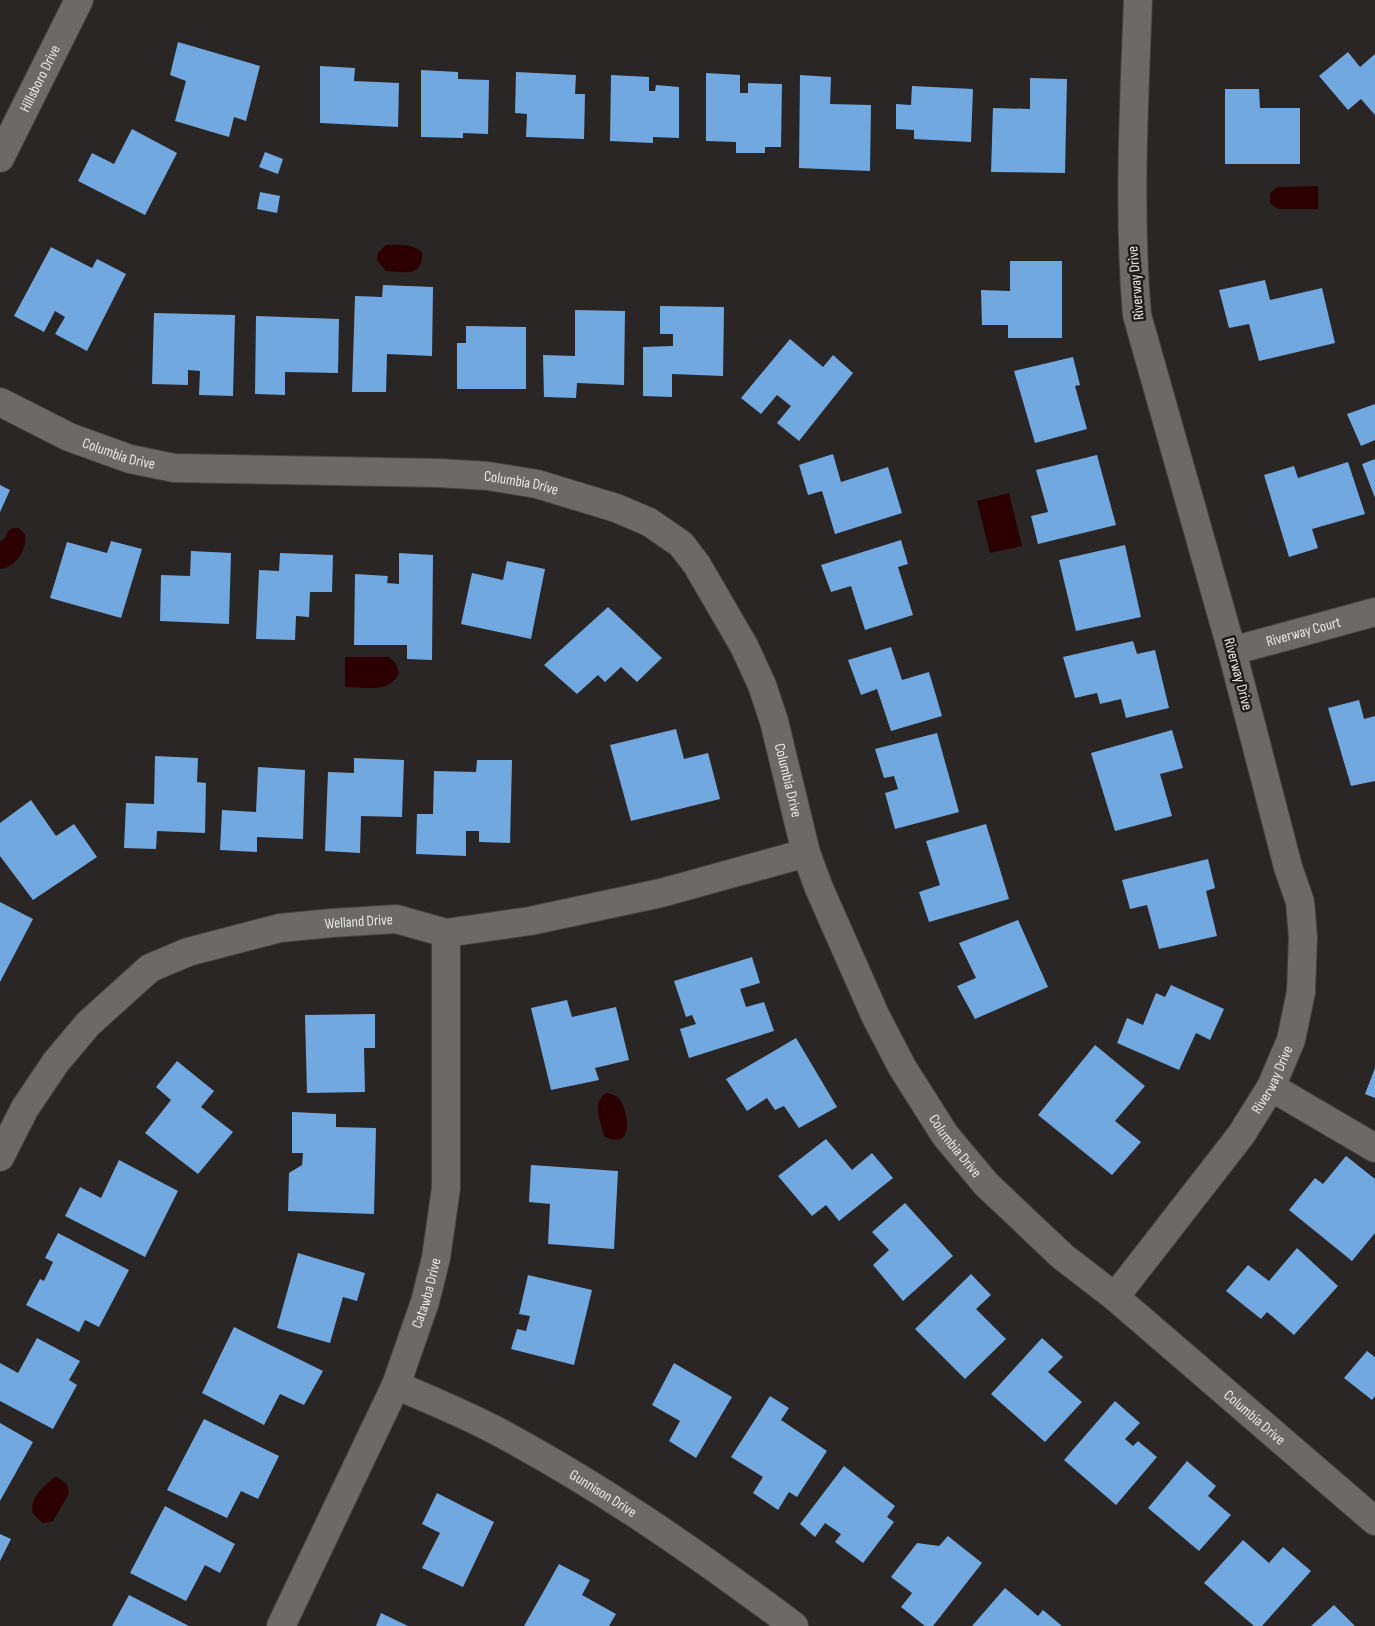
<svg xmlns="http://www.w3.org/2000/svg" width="1375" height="1626" font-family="'Sofia Sans Condensed',sans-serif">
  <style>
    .water { fill: #2c0003 }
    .building { fill: #72a8e0 }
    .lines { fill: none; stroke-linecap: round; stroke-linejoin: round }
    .minor-casing { stroke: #454242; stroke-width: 30 }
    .minor { stroke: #6d6969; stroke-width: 28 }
    .labels { text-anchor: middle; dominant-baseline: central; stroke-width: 5; stroke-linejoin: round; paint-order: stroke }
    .street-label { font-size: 15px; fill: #e7e5e5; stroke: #201d1d }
  </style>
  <rect width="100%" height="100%" fill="#2a2626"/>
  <!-- water -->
  <path class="water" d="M1318,186v23h-40l-8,-6v-10l8,-6z
    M386,245c14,0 26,-2 36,8 1,25 -19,19 -36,18l-9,-11 1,-7z
    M1009,493l13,53 -32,7 -13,-52z
    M13,528h5l7,6c3,15 -10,34 -25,35v-27l6,-5 2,-6z
    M345,657h44l7,7 3,9c-10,21 -33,14 -54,14z
    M606,1093c5,1 11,2 14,7 9,13 14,52 -16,36 -3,-15 -13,-32 2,-43z
    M56,1477l11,7 2,9 -16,28 -10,2 -10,-9c-5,-13 11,-30 23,-37z"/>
  <!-- building -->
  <path class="building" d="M178,42l82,24 -14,55 -12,-4 -5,20 -54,-16 11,-40 -16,-6z
    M1348,52l12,15 15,-13v61l-14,-16 -13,11 -29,-34z
    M320,66l35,2 -1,13 45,2 -1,44 -78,-4z
    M421,70l37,2v7l31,1 -1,54 -25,-1v5l-42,-1z
    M516,72l60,3 -1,19h10l-1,45 -58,-2 1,-23 -12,-1z
    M706,73l34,2v18h8v-10l34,1 -1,63h-16v6h-29v-11l-30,-1z
    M611,75l38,2v14h6l1,-6 23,2v51l-26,-1v6l-43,-2z
    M800,75l31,2 -1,27 41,1 -1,66 -71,-3z
    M1030,78l37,1 -2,94 -74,-1 2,-64 37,1z
    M912,86l61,3 -2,53 -57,-3v-9l-18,-1v-25l15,1z
    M1225,89h34l1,19h40v56h-75z
    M132,129l45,24 -32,62 -67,-34 14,-28 22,11z
    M265,152l18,7 -5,15 -19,-7z
    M260,192l20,4 -3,17 -20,-4z
    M51,247l41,21 5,-9 29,15 -39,77 -32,-17 10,-17 -10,-6 -11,21 -30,-16z
    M1010,261h52v77h-54v-13h-26l-1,-35 29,1z
    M1265,280l5,20 52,-12 13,55 -76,18 -10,-37 -20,4 -10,-38z
    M383,285l50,2 -1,69 -45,-2 -1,38h-34l3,-96 27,1z
    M660,306l64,1 -1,69 -51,-2v23l-29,-1v-49l30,-1v-12h-13z
    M575,310l50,1 -1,74 -47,-2 -1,15 -32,-1 -1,-42 32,1z
    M154,313l81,2 -2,81 -34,-1 1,-24 -12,-1v15l-36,-1z
    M256,316l83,3 -1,54 -53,-1v23l-30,-1z
    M466,326l60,1v62h-69v-46h9z
    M790,339l33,28 10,-12 20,18 -54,68 -22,-18 14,-17 -14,-11 -16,19 -20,-16z
    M1073,357l7,28 -5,1 12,43 -52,14 -21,-72z
    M1375,404v36l-14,6 -14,-32z
    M833,454l8,28 47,-15 14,46 -67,21 -13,-43 -14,4 -9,-30z
    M1097,455l19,70 -78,19 -7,-28 17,-4 -12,-42z
    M1375,459v39l-13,-34z
    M1348,462l17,52 -53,15 6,19 -29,9 -25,-82 30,-9 4,12z
    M0,485l10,5 -10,22z
    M901,540l7,24 -10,3 15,48 -48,15 -14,-44 -20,6 -10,-27z
    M111,541l31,8 -21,69 -71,-20 17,-56 40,11z
    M1125,545l16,72 -65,14 -17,-71z
    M191,551l40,2 -2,71 -69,-3 1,-46 29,1z
    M280,553l53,2 -1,37h-22l-1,25 -13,-1 -1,24 -39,-1 3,-69 20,1z
    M399,553l34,2 -1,105 -25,-1v-14h-53l1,-71 33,2 -1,7 12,1z
    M507,561l38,8 -14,70 -70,-15 11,-51 31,7z
    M608,607l54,51 -25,24 -16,-15 -16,15 -7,-7 -21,19 -33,-29z
    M1133,641l4,13 18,-4 14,58 -43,10 -5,-19 -21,5 -3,-11 -22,5 -12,-41z
    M891,647l11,33 27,-8 13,44 -51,15 -14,-42 -16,6 -13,-35z
    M1359,700l5,19 11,-3v65l-24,5 -23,-78z
    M676,729l8,30 24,-6 12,46 -89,22 -21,-76z
    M1172,730l11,38 -23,6 12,42 -57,15 -24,-78z
    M937,733l22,79 -64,17 -10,-36 13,-4 -4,-13 -10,2 -9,-29z
    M155,756l43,2 -1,24 9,1 -1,50 -48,-2 -1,18 -32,-1 2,-45 28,1z
    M354,758l50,2 -2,57 -41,-1 -1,37 -35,-2 3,-79 26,1z
    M477,760h35l-2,83 -31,-1v-11h-13v25l-50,-2 1,-40h16l1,-43 42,1z
    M258,767l47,3 -2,69 -46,-2v15l-37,-2 2,-40 34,2z
    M31,800l25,36 18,-12 23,33 -64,43 -33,-44v-33z
    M986,824l23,75 -80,23 -10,-30 21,-7 -14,-44z
    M1208,859l7,29 -9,3 11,45 -58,13 -12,-44 -17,4 -8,-29z
    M0,902l33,17 -33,63z
    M1018,920l30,67 -73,32 -18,-33 19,-8 -17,-35z
    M752,957l8,26 -20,6 6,18 18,-5 10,29 -85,27 -9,-29 16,-5 -4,-9 -6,2 -12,-36z
    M1171,985l53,24 -14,31 -14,-7 -17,37 -62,-27 10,-25 16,7 13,-32 9,4z
    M567,1000l5,17 44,-10 13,53 -34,8 4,12 -48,10 -20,-82z
    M375,1014v34h-11l1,44 -58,1 -2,-78z
    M796,1038l41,69 -38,21 -15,-22 -9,4 -8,-12 -20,13 -21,-32z
    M1095,1045l50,41 -30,35 26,21 -29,33 -74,-60z
    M177,1061l37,30 -13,16 32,25 -35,42 -53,-41 26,-33 -15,-13z
    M1375,1068v30l-10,-4z
    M292,1112l44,2v13l40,1 -2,86 -86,-3 1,-38 13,-8 1,-12h-11z
    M826,1139l26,31 20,-17 21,25 -54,43 -13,-16 -14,11 -34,-40z
    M1346,1156l29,23v54l-23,28 -63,-51 26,-32 8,6z
    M119,1160l59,31 -33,66 -80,-41 15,-29 21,11z
    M531,1165l87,6 -4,78 -66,-5 2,-40 -21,-2z
    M905,1203l48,53 -50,45 -30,-36 16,-15 -17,-18z
    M58,1233l71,37 -30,57 -14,-7 -6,12 -53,-27 14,-26 4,2 9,-19 -8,-4z
    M1297,1248l41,38 -44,49 -27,-23 -6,7 -35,-28 22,-26 21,16z
    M298,1253l67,20 -8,28 -14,-4 -13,46 -53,-15z
    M971,1274l20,21 -15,14 30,30 -41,40 -50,-50z
    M528,1275l64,15 -18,75 -63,-16 6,-20 9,2 4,-15 -11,-2z
    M234,1327l89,44 -19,34 -24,-11 -16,31 -62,-32z
    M37,1338l43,23 -11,19 8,5 -24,44 -53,-28v-38l18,10z
    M1042,1338l21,19 -15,15 34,30 -37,40 -54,-48z
    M1367,1351l8,6v39l-3,4 -28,-22z
    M674,1363l58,34 -36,61 -27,-17 11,-20 -28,-16z
    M770,1396l19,12 -8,12 46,31 -30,46 -8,-5 -11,18 -25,-17 10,-16 -32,-20z
    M1115,1401l25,22 -15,16 8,7 5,-5 19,16 -41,48 -52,-45z
    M204,1419l75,37 -21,43 -17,-8 -14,27 -60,-28z
    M0,1423l33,19 -33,59z
    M1187,1461l29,25 -8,10 23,19 -32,36 -51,-43z
    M844,1466l51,40 -8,11 7,5 -31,41 -28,-21 6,-8 -16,-11 -10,14 -15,-13z
    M437,1493l57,29 -31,65 -41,-19 18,-35 -18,-9z
    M165,1506l70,38 -15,29 -15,-8 -19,36 -56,-28z
    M0,1534l11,5 -11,22z
    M948,1536l34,27 -49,63h-8l-24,-19 11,-14 -21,-16 26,-34 22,3z
    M1243,1540l26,23 14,-16 28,24 -49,55h-8l-50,-43z
    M559,1564l31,16 -8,15 34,19 -7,12h-85z
    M1005,1588l33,28 5,-6 19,16h-90z
    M129,1595l60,31h-77z
    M1334,1605l21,21h-44z
    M381,1613l27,13h-32z"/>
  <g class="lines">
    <defs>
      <g id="minor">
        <path id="s1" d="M0,158l79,-158"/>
        <path id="s2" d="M0,402l69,35 61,22 44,9 265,5 49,3 49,8 79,24 33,14 32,22 16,21 47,81 18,39 12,36 32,132 13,35 56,127 27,52 43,68 41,49 76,72 53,41 260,224"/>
        <path id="s3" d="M1232,651l143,-39"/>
        <path d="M1271,1087l104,61"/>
        <path id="s4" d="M0,1157l25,-49 31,-46 32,-38 62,-56 38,-16 92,-24 52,-5 64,-4 50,14 84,-12 131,-28 145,-40"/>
        <path id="s5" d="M1115,1297l126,-162 30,-48 20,-47 10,-48 2,-55 -3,-35 -12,-35 -56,-216 -95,-336c-9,-105 -3,-210 1,-315"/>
        <path id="s6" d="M396,1385c32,14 66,28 97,44 106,56 205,125 301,197"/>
        <path id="s7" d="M281,1626l115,-241 29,-83 11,-44 10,-70v-255"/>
      </g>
    </defs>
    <!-- minor casing -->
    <use href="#minor" class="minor-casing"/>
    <!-- minor -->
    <use href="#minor" class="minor"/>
  </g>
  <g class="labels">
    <!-- street labels -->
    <g class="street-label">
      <text stroke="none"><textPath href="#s1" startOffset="89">Hillsboro Drive</textPath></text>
      <text transform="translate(1136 283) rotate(-95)">Riverway Drive</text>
      <text stroke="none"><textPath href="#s2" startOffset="130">Columbia Drive</textPath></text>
      <text stroke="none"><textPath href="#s2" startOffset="535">Columbia Drive</textPath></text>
      <text stroke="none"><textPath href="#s3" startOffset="74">Riverway Court</textPath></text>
      <text transform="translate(1238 674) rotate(75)">Riverway Drive</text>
      <text stroke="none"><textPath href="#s2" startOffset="970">Columbia Drive</textPath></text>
      <text stroke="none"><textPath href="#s4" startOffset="459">Welland Drive</textPath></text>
      <text stroke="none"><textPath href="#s5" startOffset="269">Riverway Drive</textPath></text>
      <text stroke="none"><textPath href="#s2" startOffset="1375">Columbia Drive</textPath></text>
      <text stroke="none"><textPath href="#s7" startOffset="364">Catawba Drive</textPath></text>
      <text stroke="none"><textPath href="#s2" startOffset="1780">Columbia Drive</textPath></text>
      <text stroke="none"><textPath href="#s6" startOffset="234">Gunnison Drive</textPath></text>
    </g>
  </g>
</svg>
